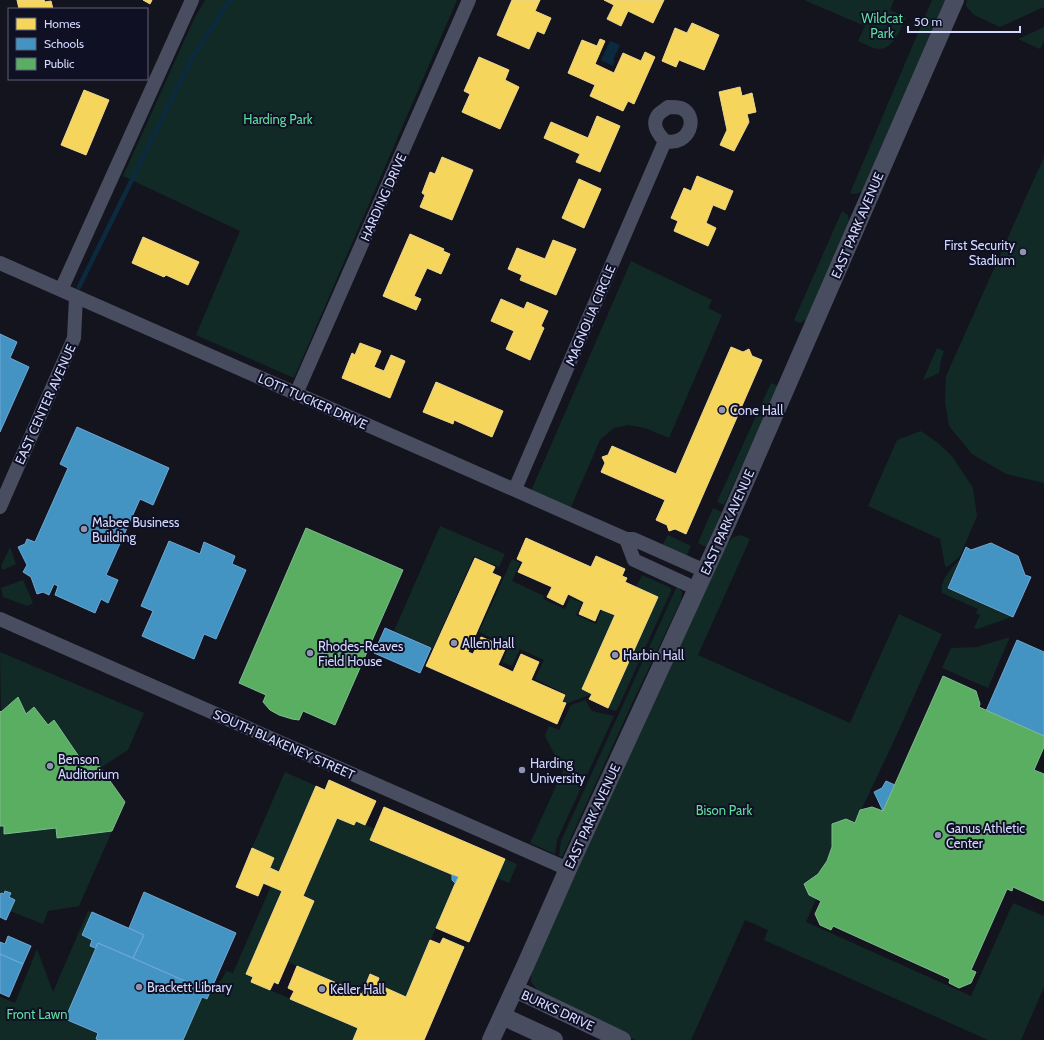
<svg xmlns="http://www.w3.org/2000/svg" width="1044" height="1040" font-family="Cabin,sans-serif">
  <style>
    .green { fill: #122a25 }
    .water { fill: #0c2a3e }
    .homes { fill: #f6d55c; stroke: #ecd68d }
    .schools { fill: #4393c3; stroke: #6ea8d5 }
    .public { fill: #5aae61; stroke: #7ebb90 }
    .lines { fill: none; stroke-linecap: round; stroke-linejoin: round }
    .stream { stroke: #0c2a3e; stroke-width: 4.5 }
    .minor { stroke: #494d60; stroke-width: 14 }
    .tertiary { stroke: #494d60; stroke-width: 18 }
    .poi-dot { fill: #9093b0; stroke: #0f1024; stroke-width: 1.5 }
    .labels { text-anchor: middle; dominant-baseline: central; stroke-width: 4; stroke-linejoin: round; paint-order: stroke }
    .park-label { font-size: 13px; fill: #60dd9f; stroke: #0f1024 }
    .street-label { font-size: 13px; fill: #d3d8fe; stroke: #0f1024 }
    .poi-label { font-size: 13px; fill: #d3d8fe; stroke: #0f1024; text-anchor: start }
  </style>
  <rect width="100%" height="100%" fill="#14141f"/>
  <!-- green -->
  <path class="green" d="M205,0h252l-163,378 -98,-43 44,-104 -117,-55 71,-157z
    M804,0h90l-4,10 16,7c-5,11 -12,31 -26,32 -7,0 -15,-5 -22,-8l7,-15z
    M932,0h14l-83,190c-5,4 -7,5 -13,3z
    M967,0h77v7l-44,20 -26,-12 -8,-9z
    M1044,27v14l-4,8 -22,-10z
    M1044,157v326l-38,-9 -34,-20 -23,-28 -4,-25 1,-25z
    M842,211l6,4 1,7 -42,97 -7,4 -6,-3z
    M631,261l81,39 -4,8 14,7 -53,123 -24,-10 -17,-3 -14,3 -14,12 -30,69 -39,-18z
    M937,348l7,3 -3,9 -2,13 -16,7z
    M771,383l7,3 -54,119 -7,-3z
    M921,431l17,12 14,13 21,32 4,28 -17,40 -13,11 -2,-1 -5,-27 -72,-33 29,-66z
    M713,508l9,4 -16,35 -8,-4z
    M440,526l65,28 -6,13 -25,-11 -41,92 -39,-17z
    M668,535l23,11 -5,11 -24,-11z
    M741,535l9,4 -52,116 152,68 49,-109 43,20 -50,111 -37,78 -9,-4 -14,5c0,7 1,15 0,22 -2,17 -15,28 -28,38l5,11 7,4 -10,23 165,74 42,-93 31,13v71l-23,53h-33l-224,-100 4,-10 -23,-10 -54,120h-55l-89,-39 -16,-19v-11l196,-427 6,-7z
    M10,547l6,17 -13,6 -2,-4z
    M512,559l8,4 -8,18 32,15 -1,3 22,10 5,-11 12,5 -6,12 20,9 6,-15 13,6 -33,74 10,5 -24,9 -5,-2 3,-7 -31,-15 9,-19 -24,-11 -8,17 -10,-4 7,-16 -30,-14z
    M960,559l-13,29 65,29 -35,12 -3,-1 6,-13 -4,-2 2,-4 -36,-16c-3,-12 10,-25 18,-34z
    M642,575l27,12 2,2v2l-54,119 -2,1 -7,-3 50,-111 -22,-10z
    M23,580l10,23 -6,3 -24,-9 -2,-9z
    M677,586l5,6 -1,8 -51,108 -68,149 -3,-1 2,-15z
    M1010,637l-22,51 -46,-20 9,-20 26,-1z
    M0,652l144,61 -16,37 -28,18 -7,-11 -9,7 -30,-44 -6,5 -14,-17 -8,6 -9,-17 -16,15z
    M585,700l7,11 22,5 -57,124 -2,14 -25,-11 33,-72 -18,-35 4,-10 10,4 12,-25z
    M285,772l31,14 -37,86 -9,-4 4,-10 -22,-10z
    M337,818l17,7 2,-4 19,8 -5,11 88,37 -52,120 -29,-13 2,-6 -9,-4 -8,20 -74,-32 26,-61 -11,-5z
    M0,826h4v8l52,-6 1,10 55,-7 -33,75 -31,5 -5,13 -33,-13 5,-11 -6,-3 2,-4 -6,-2 -1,3 -3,-1 -1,2z
    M505,859l12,5 -8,19 -12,-5z
    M271,886l11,5 -31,91 107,46 -5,12h-170l19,-43 5,2c5,-11 15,-17 19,-28l7,2z
    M88,911l4,1v28l-2,6 5,2 -30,71 33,14 -2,5 3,2h-99v-43l15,6 22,-54 16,43z"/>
  <!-- water -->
  <path class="water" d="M610,41l10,4 -7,15 2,1 -2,5 -12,-6z"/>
  <!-- homes -->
  <path class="homes" d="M17,0h27l1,2 6,-1 2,8h-34z
    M143,0h9l-2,4z
    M512,0h28l-5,11 16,7 -7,16 -7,-3 -8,18 -32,-14z
    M604,0h60l-11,23 -25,-12 -7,15 -14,-7 7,-14z
    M692,23l27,12 -15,35 -25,-10 -3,7 -14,-6 13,-33 12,5z
    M600,39l5,2 -10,23 19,9 9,-20 18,8 4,-9 10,5 -21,47 -6,-3 -5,10 -33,-15 5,-11 -27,-12 14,-33 15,6z
    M479,57l30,13 -4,10 14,7 -19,42 -38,-17 8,-18 -6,-3z
    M740,87l2,9 10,-3 4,19 -9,2 2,8 -15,29 -14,-6 7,-15 -8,-38z
    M84,90l25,10 -23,55 -25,-10z
    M597,116l23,10 -20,46 -24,-10 4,-8 -36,-16 7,-16 37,16z
    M442,157l31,13 -21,50 -32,-13 5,-12 -3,-2 8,-21 5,2z
    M697,176l36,15 -8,19 -12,-5 -7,18 10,5 -8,18 -34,-15 4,-10 -7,-3 13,-30 7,3z
    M579,179l22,10 -17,39 -22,-10z
    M410,234l34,15 -1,2 7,3 -9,20 -14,-6 -13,28 7,3 -5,11 -33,-14z
    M143,237l56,25 -11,23 -22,-10 -2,2 -32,-14z
    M553,240l23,9 -20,46 -36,-15 2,-5 -14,-6 9,-21 28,11z
    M501,299l23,10 3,-7 21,9 -7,15 3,2 -14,32 -24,-11 8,-18 -23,-10z
    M360,343l21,8 -7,16 10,4 7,-16 14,6 -15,37 -48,-20 10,-25 3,2z
    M731,347l12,5 6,-3 3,7 10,4 -76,174 -11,-5 -6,2 -2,-6 -11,-5 9,-20 -64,-28 4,-9 -3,-6 6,-2 4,-9 64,28z
    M436,382l67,29 -11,26 -38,-17 -1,4 -30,-12z
    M526,538l65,29 5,-11 29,13 -3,7 5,2 -2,4 33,15 -50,111 -19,-9 3,-5 -10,-5 33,-74 -15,-6 -5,12 -16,-7 5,-12 -16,-8 -5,11 -16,-8 5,-10 -34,-15 5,-10 -6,-3z
    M475,558l20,9 -3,6 9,4 -33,75 5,2 8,-17 25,10 -8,18 15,7 8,-18 18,8 -8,18 34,15 -3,7 4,1 -9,21 -131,-58z
    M329,780l47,21 -11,24 -9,-4 -2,4 -17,-7 -34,78 11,5 -36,83 -4,-2 -4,8 -19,-8 2,-5 -7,-3 36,-83 -19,-8 7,-15 9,4 37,-86 9,4z
    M384,807l121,52 -36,83 -33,-14 22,-51 -88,-37z
    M252,848l22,10 -16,38 -22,-9z
    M443,938l21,9 -40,93h-71l5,-12 -68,-29 4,-8 -6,-3 9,-22 65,28 8,-20 9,4 -2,6 29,13 24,-57 10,4z"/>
  <!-- schools -->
  <path class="schools" d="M0,334l17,8 -7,16 19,9 -29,65z
    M77,427l92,41 -16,37 -13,-6 -34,76 12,5 -10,23 -7,-4 -6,14 -40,-18 3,-9 -4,-2 -5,11 -6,-3 -6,2 -6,-17 -8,-5 4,-7 -9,-18 7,-3 2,-5 8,3 33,-74 -8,-4z
    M169,541l31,13 4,-12 31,14 -3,8 14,6 -30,69 -12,-5 -10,25 -52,-23 11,-25 -12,-5z
    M991,543l27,13 7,19 6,2 -18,40 -65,-29 18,-41 5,3z
    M385,628l46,20 -11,25 -46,-20z
    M1017,640l27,12v84l-58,-25z
    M886,781l9,4 -12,26 -9,-19 8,-4z
    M452,875l6,2 -3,6 -3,-3z
    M5,891l6,2 -2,4 6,3 -9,20 -6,-3v-22l1,-2 3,1z
    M144,892l92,41 -26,59 -77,-34 11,-23 -15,-7z
    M92,912l52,23 -11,23 -35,-15 -3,5 -5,-2 2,-6 -10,-5z
    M8,936l23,10 -8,18 -23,-10v-12l5,2z
    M98,943l112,49 -3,7 -5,-2 -19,43h-84l-3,-1 2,-6 -33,-14z
    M0,954l23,10 -14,33 -9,-4z"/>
  <!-- public -->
  <path class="public" d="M306,528l97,42 -68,155 -32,-14 -4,9 -7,-1 -13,-4 -9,-5 -7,-8 3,-7 -27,-12z
    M943,676l33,15 4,13 -1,3 65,29v11l-10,23 10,4v127l-31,-14 -1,4 -5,-2 -36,81 5,2 -5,11 -12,5 -10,-5 1,-4 -117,-53 -2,4 -11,-5 -5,-11 6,-13 -12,-6 -5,-11 14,-10 9,-13 5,-14v-23l14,-5 9,4 5,-13 12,-3 11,4z
    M18,697l8,17 8,-7 14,18 6,-5 30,44 9,-7 32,45 -13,29 -55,7 -1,-10 -52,6v-8h-4v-115l1,1z"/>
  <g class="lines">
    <!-- stream -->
    <path class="stream" d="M79,287l114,-231 37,-56"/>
    <!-- minor -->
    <path class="minor" d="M0,263l626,276h7l72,32
      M61,290l131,-290
      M296,394l173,-394
      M515,489l150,-348c-7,-7 -14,-16 -7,-26 2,-3 7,-5 10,-8 4,0 9,0 13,1 19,8 8,39 -16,33
      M0,507l74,-169 2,-41
      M626,539l8,21 63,29
      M0,619l568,250"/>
    <!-- tertiary -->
    <path class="tertiary" d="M515,989l107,51
      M502,1016l52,24
      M491,1040l35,-76 42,-95 160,-348 227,-521"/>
  </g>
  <!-- markers -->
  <g class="poi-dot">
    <circle cx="1023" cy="252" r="4"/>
    <circle cx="722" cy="410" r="4"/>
    <circle cx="84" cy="529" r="4"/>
    <circle cx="454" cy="643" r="4"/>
    <circle cx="310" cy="653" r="4"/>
    <circle cx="615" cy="655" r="4"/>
    <circle cx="50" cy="766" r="4"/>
    <circle cx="522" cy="770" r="4"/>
    <circle cx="938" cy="835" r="4"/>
    <circle cx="139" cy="987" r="4"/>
    <circle cx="322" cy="989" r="4"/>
  </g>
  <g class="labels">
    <!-- park labels -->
    <g class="park-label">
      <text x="882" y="18">Wildcat<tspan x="882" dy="15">Park</tspan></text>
      <text x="278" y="119">Harding Park</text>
      <text x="724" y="810">Bison Park</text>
      <text x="37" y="1014">Front Lawn</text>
    </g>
    <!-- street labels -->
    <g class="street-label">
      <text transform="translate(383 197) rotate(-66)">HARDING DRIVE</text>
      <text transform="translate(857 225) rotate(-67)">EAST PARK AVENUE</text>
      <text transform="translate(590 315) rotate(-67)">MAGNOLIA CIRCLE</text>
      <text transform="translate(313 401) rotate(24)">LOTT TUCKER DRIVE</text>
      <text transform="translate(45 404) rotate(-66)">EAST CENTER AVENUE</text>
      <text transform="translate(727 522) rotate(-66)">EAST PARK AVENUE</text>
      <text transform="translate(284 744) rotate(24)">SOUTH BLAKENEY STREET</text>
      <text transform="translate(592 816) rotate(-65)">EAST PARK AVENUE</text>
      <text transform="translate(558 1010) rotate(25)">BURKS DRIVE</text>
    </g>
    <!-- poi labels -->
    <g class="poi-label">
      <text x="1015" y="245" text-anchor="end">First Security<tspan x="1015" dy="15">Stadium</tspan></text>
      <text x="730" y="410">Cone Hall</text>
      <text x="92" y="522">Mabee Business<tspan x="92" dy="15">Building</tspan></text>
      <text x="462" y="643">Allen Hall</text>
      <text x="318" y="646">Rhodes-Reaves<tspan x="318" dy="15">Field House</tspan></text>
      <text x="623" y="655">Harbin Hall</text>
      <text x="58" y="759">Benson<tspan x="58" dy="15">Auditorium</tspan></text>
      <text x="530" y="763">Harding<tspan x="530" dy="15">University</tspan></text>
      <text x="946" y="828">Ganus Athletic<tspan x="946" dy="15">Center</tspan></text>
      <text x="147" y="987">Brackett Library</text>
      <text x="330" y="989">Keller Hall</text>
    </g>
  </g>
  <!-- legend -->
  <rect x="8" y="8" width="140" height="72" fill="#0f1024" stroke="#5d607b"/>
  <rect x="16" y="18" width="20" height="12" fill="#f6d55c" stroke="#5d607b"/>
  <text x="44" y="28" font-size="12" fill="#d3d8fe">Homes</text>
  <rect x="16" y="38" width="20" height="12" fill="#4393c3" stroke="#5d607b"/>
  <text x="44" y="48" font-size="12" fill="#d3d8fe">Schools</text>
  <rect x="16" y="58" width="20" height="12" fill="#5aae61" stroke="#5d607b"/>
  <text x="44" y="68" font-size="12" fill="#d3d8fe">Public</text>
  <!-- scale -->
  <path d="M908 26v6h112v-6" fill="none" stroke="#d3d8fe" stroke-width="2"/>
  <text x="914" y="26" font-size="12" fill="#d3d8fe" stroke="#0f1024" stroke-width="3" paint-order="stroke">50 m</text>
</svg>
